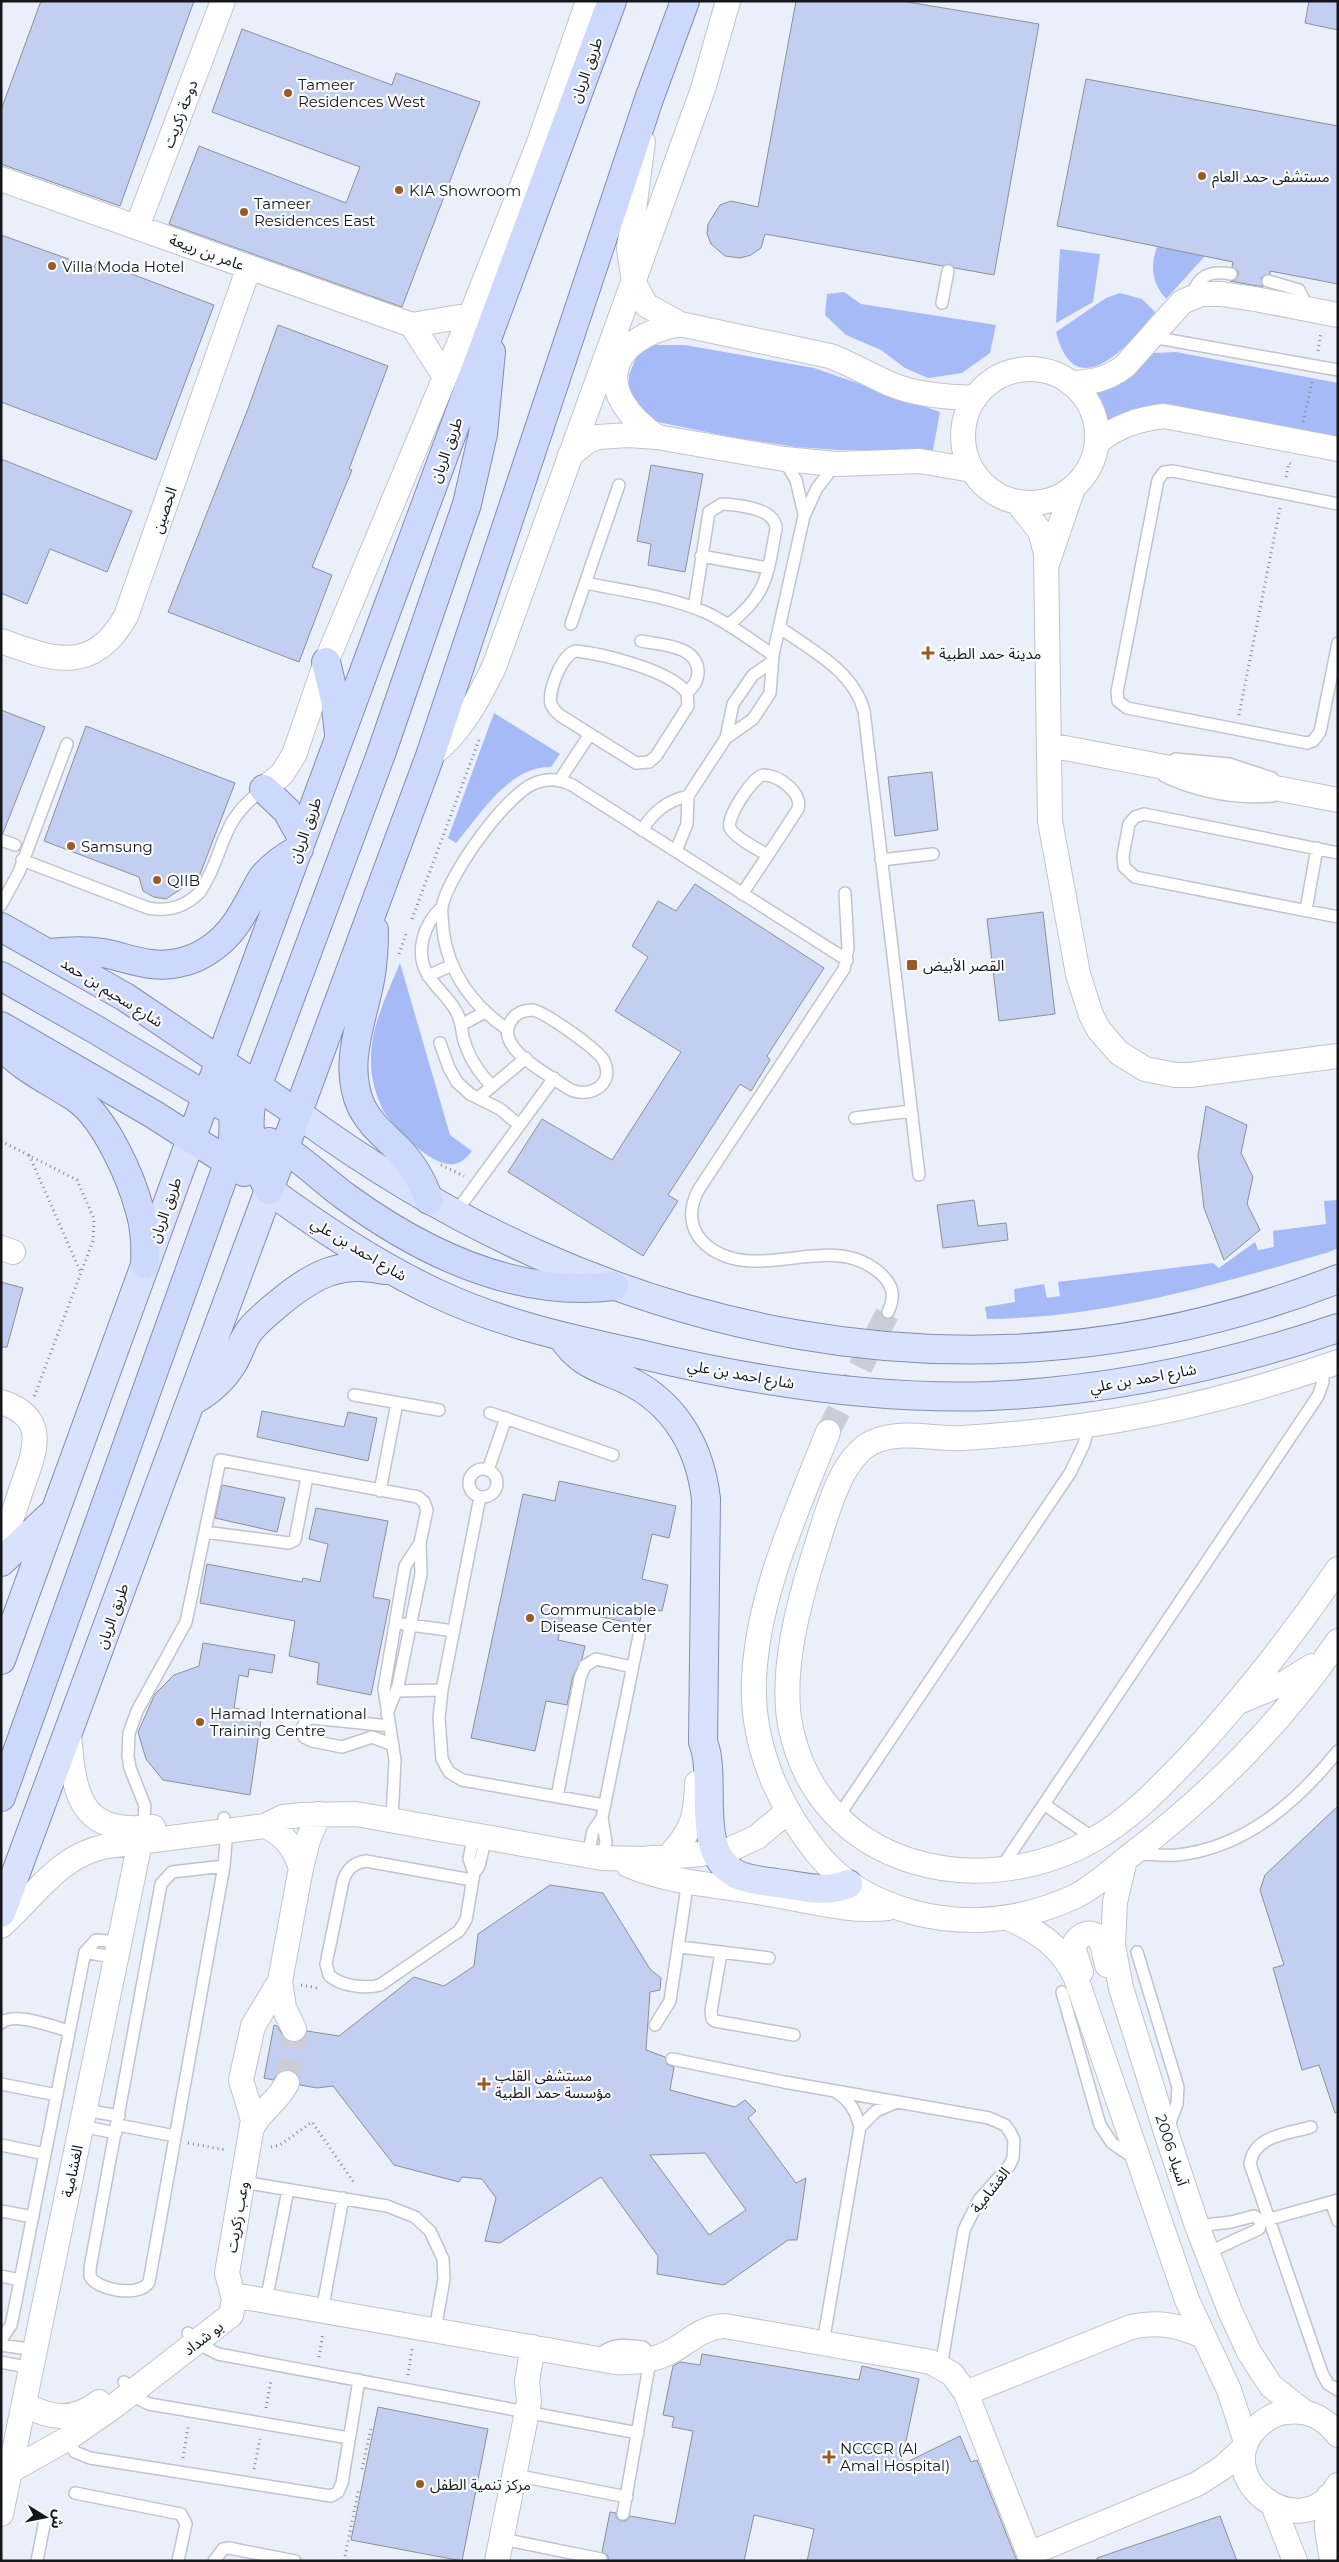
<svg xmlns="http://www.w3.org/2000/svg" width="1339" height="2562" font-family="Montserrat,'Noto Sans Arabic',sans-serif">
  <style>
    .green { fill: #a5baf7 }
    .building { fill: #c3cff1; stroke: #8d9099; fill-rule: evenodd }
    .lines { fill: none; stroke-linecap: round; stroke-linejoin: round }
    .minor-tunnel { stroke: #cbced8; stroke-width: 24; stroke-dasharray: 24 12; stroke-linecap: butt }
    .service-casing { stroke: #c0c4cd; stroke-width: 14 }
    .minor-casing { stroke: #c0c4cd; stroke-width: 26 }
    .primary-casing { stroke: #848ead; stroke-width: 30 }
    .trunk-casing { stroke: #848ead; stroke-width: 30 }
    .path { stroke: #868990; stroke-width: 3; stroke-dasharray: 1 4; stroke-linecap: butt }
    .service { stroke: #fff; stroke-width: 11 }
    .minor { stroke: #fff; stroke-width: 24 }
    .primary { stroke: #d9e2fd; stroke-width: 28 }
    .trunk { stroke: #ccd8fc; stroke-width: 28 }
    .poi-dot { fill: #995b21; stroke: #fbfcfe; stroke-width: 2 }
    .labels { text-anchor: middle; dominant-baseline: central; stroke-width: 4.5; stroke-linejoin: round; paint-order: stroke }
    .street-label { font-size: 15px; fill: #15161a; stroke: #fbfcfe }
    .poi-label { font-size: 15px; fill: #15161a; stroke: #fbfcfe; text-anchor: start }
  </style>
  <rect width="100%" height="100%" fill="#ebeff9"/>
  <!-- green -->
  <path class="green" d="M1157,247l48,9 -39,43c-14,-16 -16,-32 -9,-52z
    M1060,249l40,5 -7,48 -37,21z
    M844,292l17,12 135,21 -6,28 -28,20 -34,5 -23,-10 -24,-18 -35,-15 -21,-20 2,-21z
    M1120,293l22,6 13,13c-25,33 -80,96 -99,20l50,-34z
    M654,345h31l129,23 126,44 -7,38h-94l-43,-3 -65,-10 -78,-16 -25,-28 1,-18 8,-20z
    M1176,352l162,31v58l-163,-34c-33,-3 -44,1 -72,17l-15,-33 25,-4 14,-9 14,-16 13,-9z
    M494,713l66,41 -9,13c-42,-1 -70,47 -95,76l-8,-5z
    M400,963l50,172 22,16c-5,6 -10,12 -18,13 -22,4 -61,-37 -71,-54 -7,-15 -12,-31 -12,-48 -1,-35 16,-67 29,-99z
    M1338,1200v48l-9,4c-111,32 -225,66 -342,67l-2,-12 30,-5 -1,-13 30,-5 3,14 13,-2 -2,-14 155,-19 6,5 36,-26 3,8 16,-3 -1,-16 53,-7 -2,-23z"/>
  <!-- building -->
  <path class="building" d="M41,1h153l-74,205 -119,-42v-54z
    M796,1h106l137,23 -45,251 -39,-7 -6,-4 -6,2 -178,-32 -4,14 -10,7 -11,3 -15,-2 -14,-12 -4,-10 1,-10 12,-19 11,-4 27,6z
    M1309,1h29v29l-33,-7z
    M242,29l150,56 4,-12 84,29 -78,205 -233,-83 30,-78 147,57 14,-36 -148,-55z
    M1086,79l252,47v158l-68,-13v3l-9,4 2,9 -33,-6h4l4,-6v-4l-6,-4 1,-5 -176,-36z
    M1,235l93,33 3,-7 117,44 -58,155 -155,-58z
    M278,325l110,41 -39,103 3,1 -40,97 20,8 -33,87 -131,-50 81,-206z
    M1,459l131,52 -25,61 -57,-23 -23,55 -26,-11z
    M651,465l52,9 -18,98 -37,-7 3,-21 -14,-3z
    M1,710l44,17 -42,106h-2z
    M86,726l149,57 -36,94 -33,22 -12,-2 -11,-6 -4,-14 -95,-36z
    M932,772l6,58 -43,6 -7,-59z
    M695,884l129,84 -57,88 3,4 -19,31 -11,-7 -72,111 10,6 -35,55 -135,-84 34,-53 70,41 69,-108 -66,-41 33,-54 -16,-11 26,-45 18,10z
    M1043,912l12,102 -56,7 -12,-102z
    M1206,1106l41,19 -6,28 12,24 -6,27 13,26 -36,30 -20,-52 -6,-52z
    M974,1200l4,26 28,-3 2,17 -65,8 -6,-43z
    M1,1282l22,6 -16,59h-6z
    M262,1411l82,16 4,-15 29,6 -9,43 -111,-24z
    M559,1481l117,25 -7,32 -17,-4 -10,45 26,6 -6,26 -19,-4 -4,18 -75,-16 -6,31 27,6 -3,13 -9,17 -6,29 -21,-4 -11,50 -64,-13 52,-244 32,7z
    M222,1485l63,13 -8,34 -62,-14z
    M316,1508l72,13 -15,76 17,3 -19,95 -54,-11 2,-21 -30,-7 6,-35 -95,-18 7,-39 95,18 1,-4 17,4 8,-38 -19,-5z
    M203,1643l72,12 -3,18 -23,-4 -1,8 -9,-2 -5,33 28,5 -12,82 -87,-15 -17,-21 -8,-27 17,-38 19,-19 25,-9z
    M1338,1806v306l-3,1 -16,-48 -17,5 -29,-102 11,-3 -24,-75 5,-15z
    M550,1885l53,8 47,76 11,9 -1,12 -10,2 -4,58 19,7 2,7 7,3 -4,23 65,17 10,-7 11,11 -8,7 48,65 10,-5 -9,62h-9l-64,45 -67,-11 1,-18 -57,-79 -101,66 -15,-2 11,-43 -14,-19 -20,-2 -3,5 -65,-17 -61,-79 -16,2 -17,-3 -2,-10 -11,-6 -8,3 -6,8 -9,-2 10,-53 3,1 9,14 6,3 8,-2 7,-10 32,5 75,-59 30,9 30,-20 4,-32zM705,2153l41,57 -37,25 -59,-80z
    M702,2354l157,26 3,-14 57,13 -18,86 59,-29 11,26 6,-2 40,101h-210l7,-32 -60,-14 -10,46h-136v-5l-6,-4 8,-40 6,1v4l5,4h5l4,-5 45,8 18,-93 -21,-4 2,-10 -11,-2 10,-49 7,-4 20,3z
    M378,2407l110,22 -26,132 -111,-21z
    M1220,2516l17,45h-140v-3z"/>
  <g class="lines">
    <!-- minor-tunnel -->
    <path class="minor-tunnel" d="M828,1432l60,-120
      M287,2083l7,-40v-14"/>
    <defs>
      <path id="service" d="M1268,281l31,9 6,12 -1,6
        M1191,297c7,-21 18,-27 40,-23
        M942,303l6,-32
        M1152,337l186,33
        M784,460l12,20 8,34
        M1338,504l-165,-33 -9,1 -6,8 -41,212 1,9 9,7 180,35 6,-2 7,-9 18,-89
        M701,556l67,12
        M585,583c39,8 83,13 120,29 24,11 46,28 68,43
        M694,608l15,-96 13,-8c16,1 54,4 54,25 -9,47 -8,65 -48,96
        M571,624l48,-139
        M779,627c33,24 74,43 85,84l55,464
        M641,641c19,4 57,4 57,31 0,9 -5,15 -11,21
        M576,651c27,3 94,19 111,42l1,13 -32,50 -7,6 -13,1 -75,-47c-4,-3 -8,-7 -10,-12 -3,-14 11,-50 25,-53z
        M726,738l27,-19 17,-26 3,-38 31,-139 13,-28 18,-23
        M1175,759l54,5 43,14
        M763,775c16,0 40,18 35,34l-30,46c-9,-5 -34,-18 -38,-27 -4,-11 23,-51 33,-53z
        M1164,776c34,16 71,23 109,20
        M559,781l31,-47
        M642,830c12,-19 25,-29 46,-34
        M1,840l14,5
        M676,851l11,-27 1,-28 38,-58 7,-34 20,-29 19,-13
        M1338,853l-194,-39 -9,3 -6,7 -6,32 1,11 11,10 203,40
        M22,860l126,48c21,4 37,-1 52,-16 27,-41 17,-70 64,-103
        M881,860l52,-6
        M845,893l3,55 -4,21 -145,220c-23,42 12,71 53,72 45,2 91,-21 129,13 13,12 14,23 7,38
        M742,894l26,-39
        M1,905l18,-33 48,-128
        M442,907c-18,17 -28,45 -14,68 9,15 23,24 30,40 3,7 4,15 5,22 5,19 15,35 29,49
        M1306,910l11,-62
        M428,976l24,-11
        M533,1010c13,3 66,40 71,51 12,25 -18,40 -38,26 -18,-13 -73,-40 -55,-66 5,-9 13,-11 22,-11z
        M461,1025l24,-13
        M507,1029c-34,-23 -59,-57 -64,-99 0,-7 -2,-16 -1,-23 6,-31 63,-112 93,-124 12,-5 25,-4 37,2l275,175
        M440,1043l9,25 8,14 13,12 30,15 19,16
        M478,1098l48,-40
        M855,1118l56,-7
        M456,1212l98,-134
        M354,1395l85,15
        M490,1413l123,42
        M469 1483a14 14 0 1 1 28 0a14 14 0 1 1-28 0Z
        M488,1470l18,-52
        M380,1491l17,-88
        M480,1497l-38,193 -3,28 3,41 7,13 13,8 142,25
        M205,1532l84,11 6,-3 12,-63
        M403,1624l51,7
        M396,1691l46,-1
        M390,1726l-78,-8 -5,2 -5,8 2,9 8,4 30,6 30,-10 21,8
        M557,1797l23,-119 5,-12 11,-7 36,8
        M1045,1805l50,34
        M838,1817l232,-344 14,-29 5,-19
        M602,1818l4,24 -4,16
        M392,1820l3,-60 -11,-71 21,-123 15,-23
        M143,1828l2,-22 -15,-38 -2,-12 1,-23 8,-22 49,-89 34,-162 198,37 6,5 3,8 -7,33 1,31 -23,112 -11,28
        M1138,1854c12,0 26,2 39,1 68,-7 120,-53 161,-104
        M588,1855l5,-24 9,-13 37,-182
        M224,1866l-52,6 -11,12 -71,384v8c6,14 50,22 59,6l75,-416 2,-24 -2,-24
        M1001,1868l317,-472 5,-14 -1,-15
        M474,1873l-5,-14 5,-24
        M472,1880l-106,-19c-13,2 -19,8 -23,20l-17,83 3,11c11,11 36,14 51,10l79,-54 7,-11 8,-47 5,-7 7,-29
        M680,1947l89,11
        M85,1952l31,6
        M1137,1952l41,135 -1,17 -9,24
        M721,1953l-10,58 1,8 3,2 79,14
        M1062,1992l38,133 12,18 25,17
        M1,2023c13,-12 52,4 68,8
        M655,2025l15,-24 18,-121
        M672,2059l112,23 205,36 16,7 5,7 4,8 -1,18 -4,8 -30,34 -15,30 -23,137
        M1,2084l56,11
        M85,2110l34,6
        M118,2125l57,11
        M81,2126l35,7
        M860,2127l16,-16 21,-9
        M1311,2127c-23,7 -57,8 -61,37l72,209 6,11 10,6
        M1,2145l44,9
        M243,2182l144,24 28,11 15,14 13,28 1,20 -9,51
        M1331,2202l7,19
        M1,2211l32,6
        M1263,2221l75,-21
        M1197,2226l34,-4 23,-6 7,5
        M1207,2253l52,-24 2,-8
        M1,2276l19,4
        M266,2301l22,-111
        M322,2311l21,-113
        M188,2333l9,10 21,11 420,79
        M1,2340l10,-15 3,-14 71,-359 11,-12 23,2
        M823,2343l37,-216c-4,-15 -10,-27 -24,-35
        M1,2345l34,5
        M595,2358c18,-16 26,-13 48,-11l8,8 -28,159
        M1,2362l30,6
        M124,2382l13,16 12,6 200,34
        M66,2436l9,16 15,6 241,38 7,-4 4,-9 17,-103
        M515,2475l112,22
        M75,2493l106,21 5,10 -8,37
        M502,2539l99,20
        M37,2561l8,-41
        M214,2561l9,-12 6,-1 66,13"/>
      <path id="minor" d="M643,142l-14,106 5,35 12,22 34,19 150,32c21,8 40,19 60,28 26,11 57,13 85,14
        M1,179l411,146 59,-10
        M137,227l86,-226
        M412,325l33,52
        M963 436a67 67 0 1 1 134 0a67 67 0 1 1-134 0Z
        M1070,383c22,0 38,-4 55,-17l57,-64 19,-8h20l34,5 83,16
        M657,437c-64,-44 -53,-98 23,-113
        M1097,442c21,-16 41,-23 67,-26l174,33
        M570,455l18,-14 10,-4 30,-2 29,2 127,22 52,5 84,-3 52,9
        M1018,503l22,28 6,22 4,268 28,153 13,41 8,15 20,23 26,16 30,6h15l148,-19
        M1048,561l25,-73
        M1,641c52,19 92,34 125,-25l123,-349
        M1049,745l289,55
        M430,756c30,-22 48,-56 64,-89l209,-578 25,-88
        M264,789l18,-15 12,-19 32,-93 145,-347 68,-172 49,-142
        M1,1248l12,4
        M1338,1362c-126,44 -242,68 -375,76 -31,2 -69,-11 -97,8 -28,20 -40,71 -50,102 -17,53 -37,126 -25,181 30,139 188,175 302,111 38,-21 68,-54 98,-85 54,-59 102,-120 147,-186
        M1,1402c50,16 33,51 20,88 -6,19 -13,39 -20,58
        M828,1432c-31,79 -70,161 -74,247 -3,64 23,124 62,173 26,32 57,49 96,60 55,15 111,8 162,-15 19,-9 36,-25 53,-39 81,-61 153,-133 211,-217
        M1241,1701l45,-19 26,-16
        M69,1734c5,59 9,102 84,93
        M265,1826c20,9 29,21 36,42
        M668,1857c24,-26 28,-38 29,-74
        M1125,1860l-10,42 -2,43 8,43 45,144 31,94 33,85 19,41 22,34 33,26
        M628,1865c41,18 91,20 135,28 40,6 84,20 125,15
        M1008,1918c31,14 53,28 68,60l111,322 42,90 17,52
        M1,1926c35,-31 58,-71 106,-80l158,-20 18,-9 18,-2 55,-1 246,44 40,1 59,-5 30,-5 26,-12 31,-26
        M1081,1972l-8,-25c4,-12 20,-20 28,-6 3,7 4,17 6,24
        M294,2029l-10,-21 -4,-27 21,-113 7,-28 11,-26
        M252,2128c8,-18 27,-27 35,-45
        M233,2295l382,67c20,1 39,-1 57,-11 18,-10 30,-24 53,-25l206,36 21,12 14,19 66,168
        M966,2393l165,-66c27,-6 46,-2 72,9
        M24,2404c26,15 50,18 75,-2
        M1338,2435c-14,-18 -30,-26 -53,-23 -11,2 -21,8 -29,16 -47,49 44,122 82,57
        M10,2471l57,-32 46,-32 118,-92 3,-16 -7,-26 26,-153 -12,-40 12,-54 27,-45
        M1328,2497l-1,32 5,32
        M1273,2505l22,56
        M1,2514l142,-686
        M1029,2554l168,-70 25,-16 23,-21
        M497,2561l32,-159 -2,-21 6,-34"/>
      <path id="primary" d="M297,1113c308,227 677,308 1041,166
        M561,1336c20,29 37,31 66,44 48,23 73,67 79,119l-3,243c15,36 -10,110 33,132 12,6 28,7 41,9 23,3 48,11 71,1
        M191,1402c18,-10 32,-22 42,-39 7,-11 9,-24 18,-34 8,-10 19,-18 28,-26 34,-28 61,-43 106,-33
        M1,1562l49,-46
        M1,1660l190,-521
        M1,1913l268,-723c53,39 108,75 167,103 63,30 131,45 199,60 116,28 237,47 356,43 119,-5 235,-30 347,-68"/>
      <path id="trunk" d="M326,662l9,37 4,35
        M264,789l23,22 15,27
        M1,927l124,70 172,116
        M374,930c0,17 -1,34 -4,50 -8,42 -28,86 -8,128 9,17 22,27 35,40 15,15 25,32 32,52
        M50,953c18,-2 35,-3 53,0 26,5 47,16 75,10 27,-5 51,-25 64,-49 8,-12 13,-25 21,-37 10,-12 22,-20 36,-28
        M1,976l92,52 130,78
        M1,1026l152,88 91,58
        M1,1045c21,24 50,36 75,53 29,20 55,79 64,113 5,17 6,35 5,53
        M191,1139l421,-1138
        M269,1142c28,11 52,37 77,55 77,56 170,101 268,89
        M269,1190l161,-434 219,-657 36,-98
        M269,1190c-16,-28 -24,-57 -17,-90l129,-346 86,-250 16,-70 8,-82
        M1,1797l228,-636c9,-34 4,-68 -10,-100"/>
    </defs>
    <!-- service casing -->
    <use href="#service" class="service-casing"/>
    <!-- minor casing -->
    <use href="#minor" class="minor-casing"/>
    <!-- primary casing -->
    <use href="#primary" class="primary-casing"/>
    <!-- trunk casing -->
    <use href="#trunk" class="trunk-casing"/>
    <!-- path -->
    <path class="path" d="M1318,351l3,-19
      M1303,422l9,-40
      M1286,477l3,-14 2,1
      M1239,715l41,-207
      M412,919l67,-179
      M399,954l7,-20
      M1,1141l76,39 17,39 -1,22 -59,156
      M29,1155l52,118
      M441,1165l23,11
      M301,1985l16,3 2,-2
      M188,2143l38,7
      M271,2147l9,-2 32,-23 43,62
      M319,2357l4,-24
      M408,2375l4,-26
      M266,2408l5,-28
      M183,2458l5,-31
      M254,2469l6,-30
      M362,2469l9,-41
      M344,2561l15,-73"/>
    <!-- service -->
    <use href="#service" class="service"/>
    <!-- minor -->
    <use href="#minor" class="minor"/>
    <!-- primary -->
    <use href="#primary" class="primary"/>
    <!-- trunk -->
    <use href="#trunk" class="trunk"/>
  </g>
  <!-- markers -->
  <g class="poi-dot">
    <circle cx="288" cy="93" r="5"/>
    <circle cx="1202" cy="176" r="5"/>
    <circle cx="399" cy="190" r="5"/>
    <circle cx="244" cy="212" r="5"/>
    <circle cx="52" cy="266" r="5"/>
    <path d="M925.5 645.5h5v5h5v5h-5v5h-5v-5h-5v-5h5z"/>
    <circle cx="71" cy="846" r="5"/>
    <circle cx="157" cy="880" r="5"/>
    <rect x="906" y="959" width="12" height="12" rx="2.5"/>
    <circle cx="530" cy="1618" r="5"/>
    <circle cx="200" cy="1722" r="5"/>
    <path d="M481.5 2076.5h5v5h5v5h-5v5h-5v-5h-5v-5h5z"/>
    <path d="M826.5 2449.5h5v5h5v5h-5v5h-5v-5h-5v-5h5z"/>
    <circle cx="420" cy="2484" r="5"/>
  </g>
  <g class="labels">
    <!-- street labels -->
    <g class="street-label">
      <text transform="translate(586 70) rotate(-70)">طريق الريان</text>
      <text transform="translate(180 114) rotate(-69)">دوحة زكريت</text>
      <text transform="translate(207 252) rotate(20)">عامر بن ربيعة</text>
      <text transform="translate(446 450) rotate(-70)">طريق الريان</text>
      <text transform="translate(164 510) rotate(-71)">الحصين</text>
      <text transform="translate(305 830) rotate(-70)">طريق الريان</text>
      <text transform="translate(112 992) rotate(32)">شارع سحيم بن حمد</text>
      <text transform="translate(165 1210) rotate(-70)">طريق الريان</text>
      <text transform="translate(359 1249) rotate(31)">شارع احمد بن علي</text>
      <text transform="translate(741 1374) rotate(10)">شارع احمد بن علي</text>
      <text transform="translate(1143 1378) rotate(-10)">شارع احمد بن علي</text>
      <text transform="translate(112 1616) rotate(-70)">طريق الريان</text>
      <text transform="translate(1172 2150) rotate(72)">آسياد 2006</text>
      <text transform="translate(72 2171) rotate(-78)">الغشامية</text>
      <text transform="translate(990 2190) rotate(-52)">الغشامية</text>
      <text transform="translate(237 2217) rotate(-80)">وعب زكريت</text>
      <text transform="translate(203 2338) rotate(-37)">بو شداد</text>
    </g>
    <!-- poi labels -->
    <g class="poi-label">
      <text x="298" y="84">Tameer<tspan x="298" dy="17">Residences West</tspan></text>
      <text x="1212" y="176">مستشفى حمد العام</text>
      <text x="409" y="190">KIA Showroom</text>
      <text x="254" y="203">Tameer<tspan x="254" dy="17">Residences East</tspan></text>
      <text x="62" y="266">Villa Moda Hotel</text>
      <text x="939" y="653">مدينة حمد الطبية</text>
      <text x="81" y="846">Samsung</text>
      <text x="167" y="880">QIIB</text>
      <text x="923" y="965">القصر الأبيض</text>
      <text x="540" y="1609">Communicable<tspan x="540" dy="17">Disease Center</tspan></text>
      <text x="210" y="1713">Hamad International<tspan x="210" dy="17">Training Centre</tspan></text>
      <text x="495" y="2075">مستشفى القلب<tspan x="495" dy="17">مؤسسة حمد الطبية</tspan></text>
      <text x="840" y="2448">NCCCR (Al<tspan x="840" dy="17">Amal Hospital)</tspan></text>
      <text x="430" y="2484">مركز تنمية الطفل</text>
    </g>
  </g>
  <!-- border -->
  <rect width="1339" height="2562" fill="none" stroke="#15161a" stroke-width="5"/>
  <!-- north arrow -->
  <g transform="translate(45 2517) rotate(100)" stroke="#fbfcfe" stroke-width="4" paint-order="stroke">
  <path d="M0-4L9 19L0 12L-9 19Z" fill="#15161a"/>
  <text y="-8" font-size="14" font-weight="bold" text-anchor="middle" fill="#15161a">ش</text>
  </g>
</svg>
